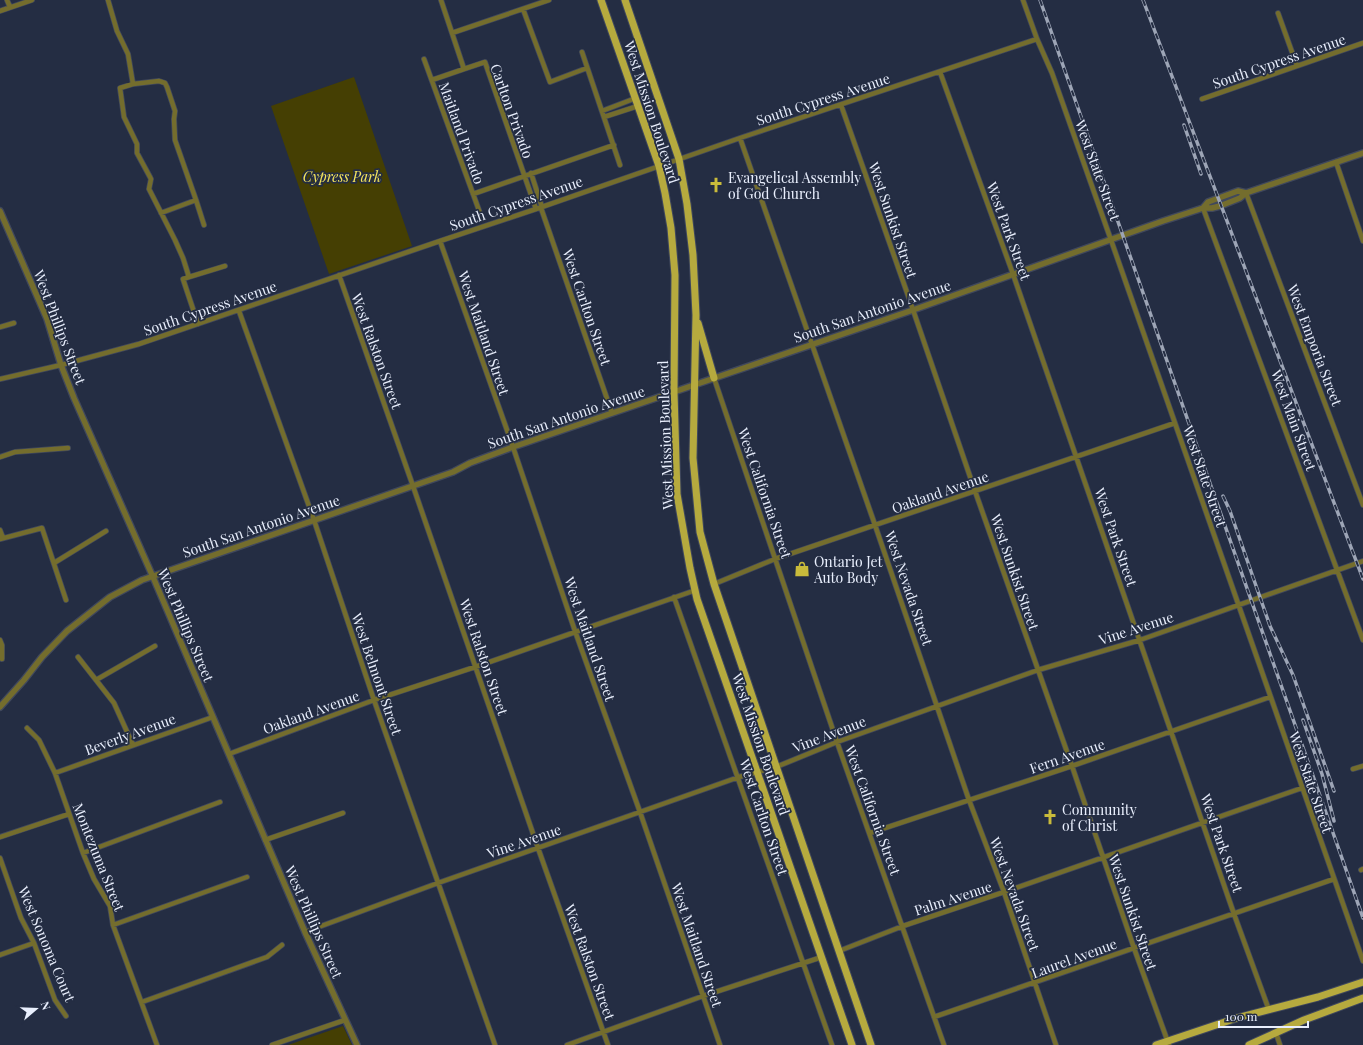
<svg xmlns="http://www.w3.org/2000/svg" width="1363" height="1045" font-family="'Playfair Display',serif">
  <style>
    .green { fill: #453f03 }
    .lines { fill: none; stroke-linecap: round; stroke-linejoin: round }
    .minor-casing { stroke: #40485d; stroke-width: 6 }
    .tertiary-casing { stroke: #40485d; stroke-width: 8 }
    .primary-casing { stroke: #40485d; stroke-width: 9 }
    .minor { stroke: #746d2d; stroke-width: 4.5 }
    .tertiary { stroke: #746d2d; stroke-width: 5.5 }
    .primary { stroke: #b6aa3e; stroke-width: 7 }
    .rail-casing { stroke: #9da5b6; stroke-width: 3.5 }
    .rail { stroke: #242d43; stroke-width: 2; stroke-dasharray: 6; stroke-linecap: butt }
    .labels { text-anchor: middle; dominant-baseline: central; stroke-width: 3.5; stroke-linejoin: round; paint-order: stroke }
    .street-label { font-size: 14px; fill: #e9effd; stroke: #242d43 }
    .park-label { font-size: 14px; font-style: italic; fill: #f7e75c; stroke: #242d43 }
    .poi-label { font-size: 14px; fill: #e9effd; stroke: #242d43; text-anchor: start }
  </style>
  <rect width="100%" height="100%" fill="#242d43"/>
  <!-- green -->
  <path class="green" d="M354,77l58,169 -83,28 -58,-168z
    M343,1026l9,19h-64z"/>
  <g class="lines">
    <defs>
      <path id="minor" d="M7,0l3,7
        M108,0l9,31 11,23 5,30 26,-3 6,2 2,4 8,24 -1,8 1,21 21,60
        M441,0l23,69 21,-7 51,147
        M1023,0l14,39 15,34 59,167 252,721
        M523,9l27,73 37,-14
        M0,11l32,-11
        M1278,13l19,53
        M452,33l97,-33
        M582,52l38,113
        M424,59l56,154
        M940,72l73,202 221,640 35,96
        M432,80l32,-11
        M133,84l-13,4 4,29 13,27v9l13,24 1,2 -2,10 26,51 8,18 6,19 36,-11
        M1202,99l161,-56
        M841,105l69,196 65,190 97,275 62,182 35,97
        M602,111l34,-13
        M604,117l34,-11
        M740,138l135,387 94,275 35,92 52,153
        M1336,162l27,79
        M531,173l11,34
        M1246,193l117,312
        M473,194l141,-49
        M541,208l71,205
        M1203,208l160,432
        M161,213l35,-13 8,25
        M440,241l73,206 62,184 65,181 80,233
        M339,275l74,211 125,362 70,197
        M189,277l-6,2 15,45
        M239,311l75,209 60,180 121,345
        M0,327l14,-4
        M714,378l123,364 107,303
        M0,379l61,-14 78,-21 301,-103 96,-32 204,-71 297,-99
        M0,457l15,-5 53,-4
        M0,530l3,8
        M0,539l42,-11 24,72
        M54,563l52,-32
        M714,584l61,-25 400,-136
        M674,597l158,448
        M0,640l2,5v14
        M78,657l36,46 19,42
        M96,680l59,-34
        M27,728l12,12 16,33 28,80 11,26 16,27 3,19 44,120
        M229,754l145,-54 101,-33 221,-77
        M1353,769l10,-3
        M55,773l158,-56
        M870,833l202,-67 198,-69
        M0,837l69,-23
        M265,840l78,-27
        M83,853l137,-51
        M0,858l21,60 13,25 21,57 11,16
        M1361,870l2,-1
        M113,925l134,-48
        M305,932l133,-49 202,-71 99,-35 37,-10 61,-25 201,-72 102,-30 223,-79
        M839,951l64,-25 101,-34 298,-104
        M0,955l34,-12
        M142,1002l125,-45 15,-12
        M934,1017l400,-138
        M1276,1033l4,12
        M272,1045l73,-25
        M567,1045l136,-49 119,-39"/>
      <path id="tertiary" d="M1203,208l5,-6 30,-11 8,2
        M0,211l47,108 14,46 13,33 79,179 152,355 52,113
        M0,707l24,-27 18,-23 25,-26 43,-34 32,-17 311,-108 17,-9 43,-16 400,-137 250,-89 40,-13h9l8,-2 20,-8 6,-5 117,-40"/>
      <path id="primary" d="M601,0l58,166 6,27 6,35 4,47 -1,117 3,102 13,74 7,31 155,446
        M625,0l54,159 8,45 6,51 3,60 -3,143 7,74 14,52 157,461
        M698,323l16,55
        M1156,1045l81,-27 81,-21 45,-15
        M1249,1045l55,-25 59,-22"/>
    </defs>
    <!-- minor casing -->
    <use href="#minor" class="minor-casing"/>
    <!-- tertiary casing -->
    <use href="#tertiary" class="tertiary-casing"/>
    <!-- primary casing -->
    <use href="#primary" class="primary-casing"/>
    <!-- minor -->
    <use href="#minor" class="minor"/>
    <!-- tertiary -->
    <use href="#tertiary" class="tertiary"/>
    <!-- primary -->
    <use href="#primary" class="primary"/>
    <defs>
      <path id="rail" d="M1040,0l323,918
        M1143,0l220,579
        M1184,125l17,49
        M1223,496l7,15 40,115 23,49 41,116
        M1303,720l19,54 12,47"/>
    </defs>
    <!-- rail casing -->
    <use href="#rail" class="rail-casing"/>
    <!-- rail -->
    <use href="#rail" class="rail"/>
  </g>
  <!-- icons -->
  <defs>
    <symbol id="church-bare" viewBox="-9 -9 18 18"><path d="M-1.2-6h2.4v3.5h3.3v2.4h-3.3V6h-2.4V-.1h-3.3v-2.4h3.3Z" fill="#c9bb3b" stroke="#242d43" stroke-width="2.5" paint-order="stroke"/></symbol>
    <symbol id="shop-bare" viewBox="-9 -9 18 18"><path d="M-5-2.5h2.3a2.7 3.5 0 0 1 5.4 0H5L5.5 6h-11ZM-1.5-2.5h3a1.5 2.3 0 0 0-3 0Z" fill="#c9bb3b" stroke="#242d43" stroke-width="2.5" paint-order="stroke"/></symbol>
  </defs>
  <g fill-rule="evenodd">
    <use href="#church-bare" x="705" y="174" width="22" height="22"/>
    <use href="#shop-bare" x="791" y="558" width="22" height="22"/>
    <use href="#church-bare" x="1039" y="806" width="22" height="22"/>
  </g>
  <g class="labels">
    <!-- street labels -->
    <g class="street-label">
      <text transform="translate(1279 61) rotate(-19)">South Cypress Avenue</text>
      <text transform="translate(823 99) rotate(-18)">South Cypress Avenue</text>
      <text transform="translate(512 111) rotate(70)">Carlton Privado</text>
      <text transform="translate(652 112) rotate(72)">West Mission Boulevard</text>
      <text transform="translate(462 133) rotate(70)">Maitland Privado</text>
      <text transform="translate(1098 170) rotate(70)">West State Street</text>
      <text transform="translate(516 203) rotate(-19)">South Cypress Avenue</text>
      <text transform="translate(893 220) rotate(71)">West Sunkist Street</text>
      <text transform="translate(1009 231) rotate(70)">West Park Street</text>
      <text transform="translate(587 307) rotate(71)">West Carlton Street</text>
      <text transform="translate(210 308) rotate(-19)">South Cypress Avenue</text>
      <text transform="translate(872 311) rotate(-19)">South San Antonio Avenue</text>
      <text transform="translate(60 327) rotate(69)">West Phillips Street</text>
      <text transform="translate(484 333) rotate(71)">West Maitland Street</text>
      <text transform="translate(1315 345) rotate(69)">West Emporia Street</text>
      <text transform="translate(377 351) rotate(70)">West Ralston Street</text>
      <text transform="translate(566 417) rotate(-19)">South San Antonio Avenue</text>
      <text transform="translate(1294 420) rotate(70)">West Main Street</text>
      <text transform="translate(665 435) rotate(-92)">West Mission Boulevard</text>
      <text transform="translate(1205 476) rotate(71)">West State Street</text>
      <text transform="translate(940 492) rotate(-19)">Oakland Avenue</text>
      <text transform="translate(765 493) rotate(71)">West California Street</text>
      <text transform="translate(261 526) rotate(-19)">South San Antonio Avenue</text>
      <text transform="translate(1116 537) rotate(71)">West Park Street</text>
      <text transform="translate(1015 572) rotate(71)">West Sunkist Street</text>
      <text transform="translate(909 588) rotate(71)">West Nevada Street</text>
      <text transform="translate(186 625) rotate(67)">West Phillips Street</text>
      <text transform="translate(1136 628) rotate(-18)">Vine Avenue</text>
      <text transform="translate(590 639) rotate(71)">West Maitland Street</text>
      <text transform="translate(484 657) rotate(71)">West Ralston Street</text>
      <text transform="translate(377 674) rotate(71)">West Belmont Street</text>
      <text transform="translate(311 712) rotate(-20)">Oakland Avenue</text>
      <text transform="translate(130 734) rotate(-20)">Beverly Avenue</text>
      <text transform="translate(829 734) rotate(-21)">Vine Avenue</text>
      <text transform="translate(761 744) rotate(71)">West Mission Boulevard</text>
      <text transform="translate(1067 756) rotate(-19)">Fern Avenue</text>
      <text transform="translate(1311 782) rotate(71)">West State Street</text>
      <text transform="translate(873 810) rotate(70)">West California Street</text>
      <text transform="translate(764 817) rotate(71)">West Carlton Street</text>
      <text transform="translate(524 841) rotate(-19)">Vine Avenue</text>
      <text transform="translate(1222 843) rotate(71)">West Park Street</text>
      <text transform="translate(99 857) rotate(68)">Montezuma Street</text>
      <text transform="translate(1015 894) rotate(70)">West Nevada Street</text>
      <text transform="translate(953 898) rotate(-18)">Palm Avenue</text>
      <text transform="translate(1133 912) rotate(71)">West Sunkist Street</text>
      <text transform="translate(314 922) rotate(66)">West Phillips Street</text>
      <text transform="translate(47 944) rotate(67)">West Sonoma Court</text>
      <text transform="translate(697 945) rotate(71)">West Maitland Street</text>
      <text transform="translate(1074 958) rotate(-20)">Laurel Avenue</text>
      <text transform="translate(590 962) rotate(70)">West Ralston Street</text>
    </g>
    <!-- park labels -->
    <g class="park-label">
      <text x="342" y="176">Cypress Park</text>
    </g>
    <!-- poi labels -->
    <g class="poi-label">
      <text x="728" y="177">Evangelical Assembly<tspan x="728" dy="16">of God Church</tspan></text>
      <text x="814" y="561">Ontario Jet<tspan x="814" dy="16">Auto Body</tspan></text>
      <text x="1062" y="809">Community<tspan x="1062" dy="16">of Christ</tspan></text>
    </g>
  </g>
  <!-- north arrow -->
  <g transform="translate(36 1009) rotate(71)" stroke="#242d43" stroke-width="3" paint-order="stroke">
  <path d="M0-3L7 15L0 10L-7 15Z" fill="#e9effd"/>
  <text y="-6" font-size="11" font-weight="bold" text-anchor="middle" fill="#e9effd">N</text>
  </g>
  <!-- scale -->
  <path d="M1219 1021v6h89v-6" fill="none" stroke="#e9effd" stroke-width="2"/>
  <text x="1225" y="1021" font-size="12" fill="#e9effd" stroke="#242d43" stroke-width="3" paint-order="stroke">100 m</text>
</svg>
